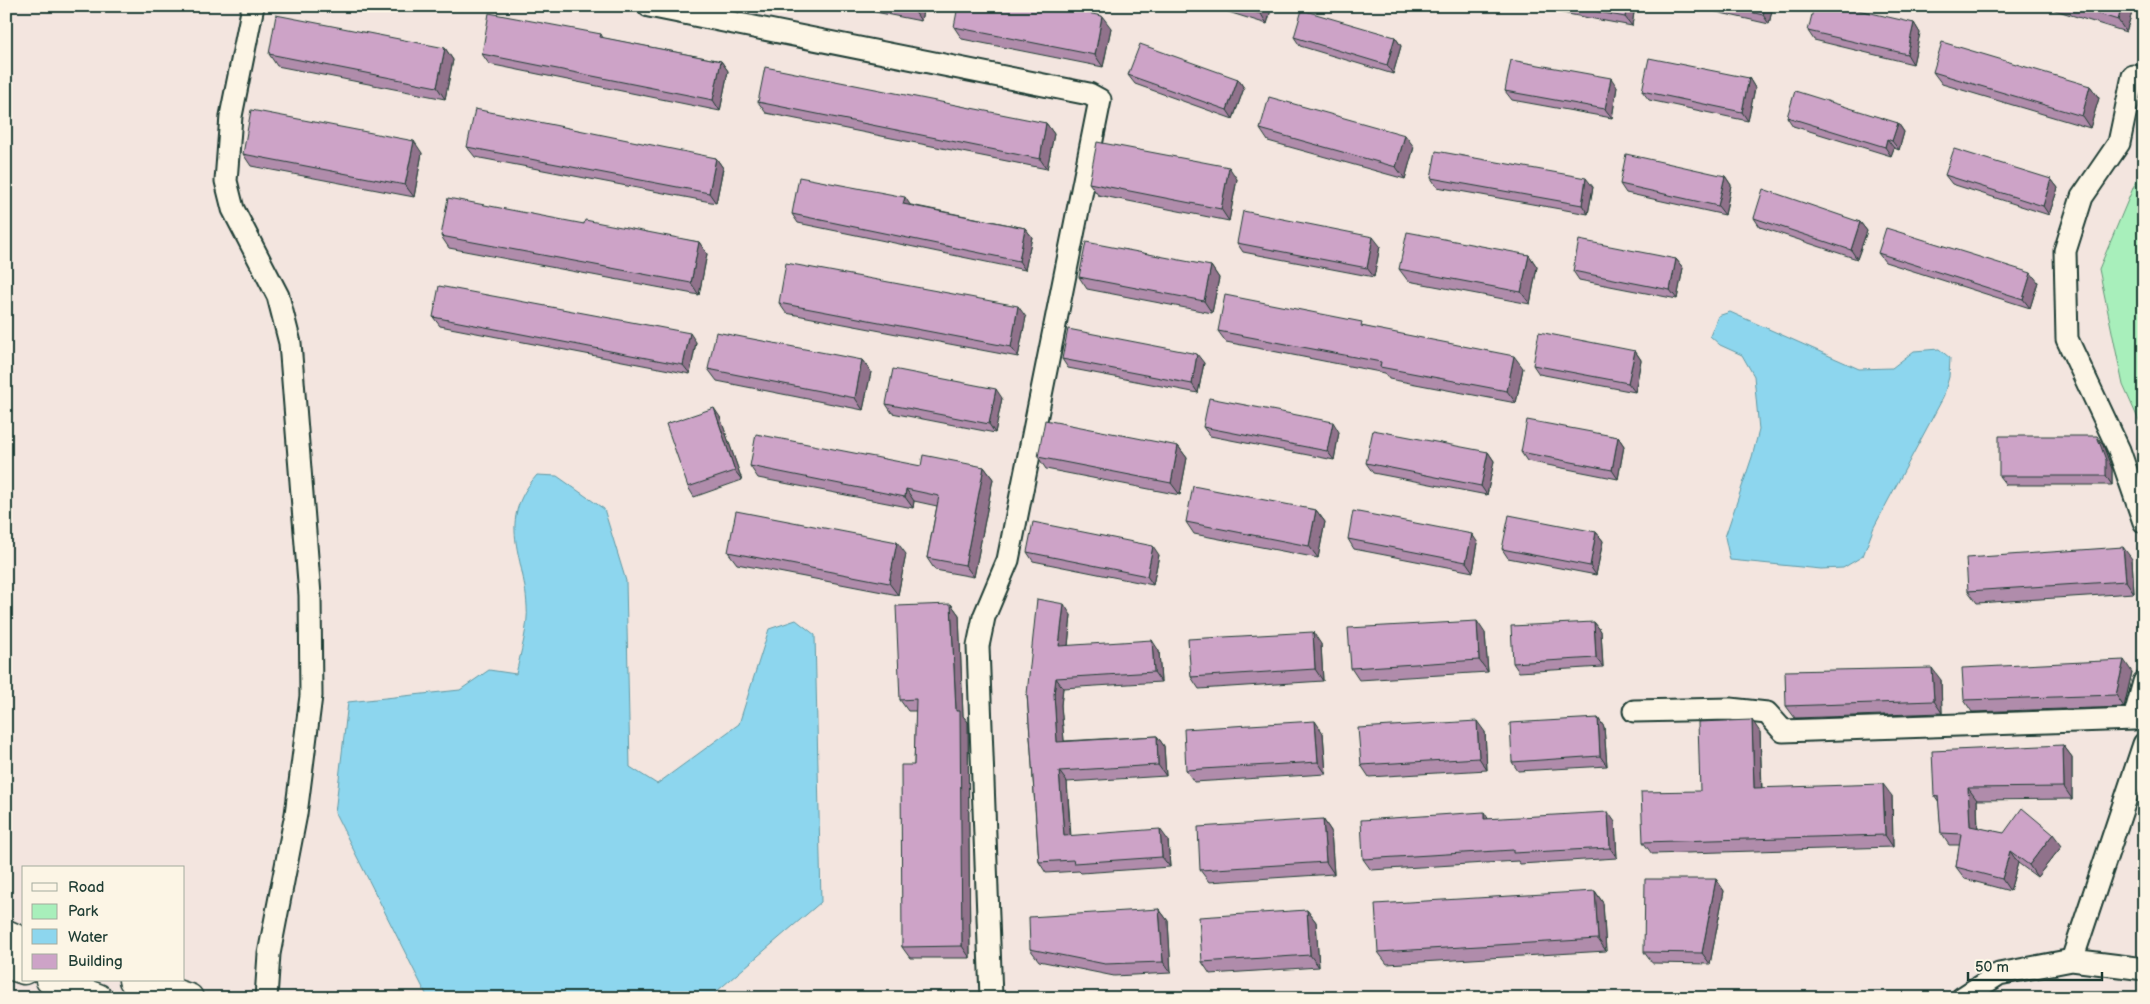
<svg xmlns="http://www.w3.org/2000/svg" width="2150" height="1004" font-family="'Balsamiq Sans',sans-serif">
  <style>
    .green { fill: #a8efbb; stroke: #649678 }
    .water { fill: #8dd6ee; stroke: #6199a4 }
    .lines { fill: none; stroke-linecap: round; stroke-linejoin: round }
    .street-casing { stroke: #1f3d34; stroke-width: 25 }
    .secondary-casing { stroke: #1f3d34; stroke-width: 31 }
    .street { stroke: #fcf5e5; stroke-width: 21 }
    .secondary { stroke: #fcf5e5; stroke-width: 28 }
    .wall { fill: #b08cab; stroke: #1f3d34 }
    .shaded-wall { fill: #90728b; stroke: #1f3d34 }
    .building { fill: #cda3c7; stroke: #1f3d34 }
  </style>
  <rect width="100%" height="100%" fill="#f3e5df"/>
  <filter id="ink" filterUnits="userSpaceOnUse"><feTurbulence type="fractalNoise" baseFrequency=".02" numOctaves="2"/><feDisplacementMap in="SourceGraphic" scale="10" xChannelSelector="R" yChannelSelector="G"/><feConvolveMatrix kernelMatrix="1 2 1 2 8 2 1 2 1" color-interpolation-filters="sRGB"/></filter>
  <g filter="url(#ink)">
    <!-- green -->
    <path class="green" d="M2144,162v270l-21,-47 -24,-116z"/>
    <!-- water -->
    <path class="water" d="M1730,312l129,57 33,-1 22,-17 25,-2 11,9 -1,19 -6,21 -69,129 -11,29 -20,12 -22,1 -91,-9 -5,-23 27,-80 7,-27 -5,-54 -12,-21 -22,-10 -10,-9 8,-20z
      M537,475l20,1 47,33 22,72 4,186 27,17 82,-60 30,-95 27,-9 19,15 6,267 -112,96h-281l-93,-185 13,-111 112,-12 29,-20 27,4c4,-19 13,-49 11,-68 -3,-53 -31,-84 10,-131z"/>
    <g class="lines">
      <defs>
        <path id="street" d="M253,6l-22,110 -5,65 7,28 45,87 12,47 20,252 1,101 -15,118 -27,140 -3,44
          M649,6l440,88 11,6 -92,460 -24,57 -6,29 13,352
          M2133,76l-14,67 -37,54 -17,54 2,88 52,111 25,72
          M1634,711l96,-2 37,4 16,18 351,-12 10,-37
          M2072,960l72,-216
          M1962,998l37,-24 73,-14 72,9"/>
        <path id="secondary" d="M6,934l18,8
          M6,964l18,6
          M50,980l48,18
          M133,980l56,18"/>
      </defs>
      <!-- street casing -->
      <use href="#street" class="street-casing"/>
      <!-- secondary casing -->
      <use href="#secondary" class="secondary-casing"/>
      <!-- street -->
      <use href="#street" class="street"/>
      <!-- secondary -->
      <use href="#secondary" class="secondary"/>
    </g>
    <!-- wall -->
    <path class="wall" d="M443,6h20v4z
      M845,6h79l-3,15z
      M1209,6h63l-5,18z
      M1529,6h106l-3,20 -102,-19z
      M1690,6h83l-4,18z
      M2042,6h92l-8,26z
      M1914,23l6,10 -7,31 -99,-24 -6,-9z
      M954,27l157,1 -8,39 -141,-28z
      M601,34l2,4 118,23 7,10 -8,40 -231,-47 -7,-10z
      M1294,37h101l6,9 -8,28 -93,-28z
      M445,48l8,12 -8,39 -168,-33 -8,-12z
      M1933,72l157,14 9,12 -9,30 -148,-44z
      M1128,75l110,4 6,9 -11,31 -98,-35z
      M1749,78l6,10 -7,33 -99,-21 -7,-9z
      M1617,87l-5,31 -100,-18 -7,-9z
      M758,102l288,21 8,11 -7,35 -281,-56z
      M1787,117l111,6 6,9 -5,18 -5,-2 -3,8 -98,-30z
      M1260,129l154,18 -9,32 -137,-38z
      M467,147l249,11 7,10 -7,35 -241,-46z
      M422,153l-8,44 -163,-31 -8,-12z
      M1945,175l106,4 7,9 -9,27 -97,-31z
      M1725,176l6,9 -6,30 -99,-22 -6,-9z
      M1431,178l162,9 -5,27 -151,-27z
      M1237,179l-8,42 -131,-26 -9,-12z
      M911,205l114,23 7,9 -7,33 -227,-47 -6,-9z
      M1754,218l106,4 7,9 -10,28 -97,-32z
      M584,224l115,18 8,12 -8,41 -250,-47 -8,-12z
      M1237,243l143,3 -6,31 -131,-25z
      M1878,253l160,29 -8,26 -145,-46z
      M1529,255l8,12 -7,37 -122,-23 -9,-12z
      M1676,259l7,9 -6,31 -98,-19 -6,-9z
      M1211,266l8,12 -7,35 -125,-24 -8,-12z
      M779,303l247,14 -8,40 -232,-44z
      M433,317l263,25 -6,32 -250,-48z
      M1365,327l158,41 -7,35 -127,-24 -4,-6 -159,-31 -8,-11z
      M1635,351l6,9 -6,32 -96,-18 -6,-9z
      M1062,359l142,4 -6,30 -130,-25z
      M862,360l9,12 -8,38 -146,-29 -9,-12z
      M1002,398l-7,35 -103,-20 -6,-9z
      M720,417l22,63 -48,17 -6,-10z
      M1203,427l136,5 -5,28 -124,-24z
      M1618,437l6,9 -6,33 -91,-18 -6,-9z
      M2103,445l9,24v16h-106l-7,-9z
      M1178,446l9,12 -7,37 -134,-26 -8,-12z
      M1488,452l6,9 -7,34 -114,-22 -7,-10z
      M750,466h171l63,1 9,12 -19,98 -39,-7 -8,-12 10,-52 -23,-5 -1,7 -155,-30z
      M1316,510l9,12 -7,36 -124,-24 -8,-12z
      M1596,532l7,9 -7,34 -88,-17 -6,-9z
      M1348,539l130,4 -5,29 -119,-23z
      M728,552l178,2 -8,41 -161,-31z
      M1027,552l132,3 -6,30 -120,-24z
      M2132,559l2,34 -157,10 -9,-12z
      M951,604l8,11 4,101 5,6 2,236h-60l-8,-11 12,-182 2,-54h-8l-8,-11z
      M1071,615l-3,31 91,5 2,31 -98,6 -2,17 3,36 93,-5 7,10 2,30 -99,6 4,54 97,4 2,27 -89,6 -2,-2 -33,2 -7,-11 -12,-168z
      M1594,622l7,9 2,36 -84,5 -6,-9z
      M1485,633l3,39 -129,8 -8,-12z
      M1321,644l2,37 -124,8 -8,-12z
      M2132,672l-8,35 -152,5 -8,-12z
      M1941,680l1,33 -147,5 -9,-12z
      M1598,718l6,9 3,39 -89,5 -6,-9z
      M1485,732l2,38 -118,7 -8,-12z
      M1760,732l2,56 130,8 1,51 -241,7 -9,-12 57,-51z
      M1323,733l3,41 -132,8 -8,-12z
      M2063,745l9,12v42l-95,1 1,28 84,18 -25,31 -19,-14 -8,28 -45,-12 -9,-12 4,-22h-11l-8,-12 -2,-31 -5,-7z
      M1323,819l8,12 3,43 -125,8 -9,-12z
      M1488,819l127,3 2,36 -97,6 -2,-3 -147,9 -8,-11z
      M1716,879l8,12 -14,73 -58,-1 -8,-11z
      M1595,891l8,12 3,48 -219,13 -9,-12z
      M1159,909l9,12 3,52 -57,3 -75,-15 -9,-12z
      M1307,910l9,12 3,45 -109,7 -8,-12z"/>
    <!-- shaded-wall -->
    <path class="shaded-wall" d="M916,6h8l-3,15 -6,-9z
      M1263,6h9l-5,18 -6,-10z
      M1627,6h8l-3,20 -7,-9z
      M1765,6h8l-4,18 -6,-9z
      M2122,6h12l-8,26 -8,-12z
      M1102,16l9,12 -8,39 -8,-12z
      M1914,23l6,10 -7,31 -6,-10z
      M1395,37l6,9 -8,28 -6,-9z
      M445,48l8,12 -8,39 -8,-12z
      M721,61l7,10 -8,40 -7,-11z
      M1611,78l6,9 -5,31 -7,-9z
      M1749,78l6,10 -7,33 -6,-9z
      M1238,79l6,9 -11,31 -6,-9z
      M2090,86l9,12 -9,30 -8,-12z
      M1046,123l8,11 -7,35 -7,-10z
      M1898,123l6,9 -5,18 -7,-9z
      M1405,135l9,12 -9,32 -9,-12z
      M1887,139l7,9 -3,8 -6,-9z
      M414,141l8,12 -8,44 -9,-12z
      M716,158l7,10 -7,35 -7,-10z
      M1229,167l8,12 -8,42 -8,-12z
      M1725,176l6,9 -6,30 -7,-9z
      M1586,178l7,9 -5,27 -6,-9z
      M2051,179l7,9 -9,27 -6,-9z
      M905,197l6,9 -8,-2z
      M1860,222l7,9 -10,28 -6,-9z
      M1025,228l7,9 -7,33 -6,-9z
      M1373,237l7,9 -6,31 -7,-9z
      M699,242l8,12 -8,41 -8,-12z
      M1529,255l8,12 -7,37 -9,-12z
      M1676,259l7,9 -6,31 -7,-9z
      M1211,266l8,12 -7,35 -8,-12z
      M2031,273l7,9 -8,26 -7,-9z
      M1018,306l8,11 -8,40 -7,-10z
      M690,333l6,9 -6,32 -7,-9z
      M1635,351l6,9 -6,32 -7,-9z
      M1197,354l7,9 -6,30 -6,-9z
      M1514,356l9,12 -7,35 -9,-12z
      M862,360l9,12 -8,38 -8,-12z
      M996,389l6,9 -7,35 -6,-9z
      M714,408l6,9 22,63 -7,-9z
      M1333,422l6,10 -5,28 -7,-9z
      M2097,436l6,9 9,24v16l-6,-9z
      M1618,437l6,9 -6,33 -6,-9z
      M1178,446l9,12 -7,37 -9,-12z
      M1488,452l6,9 -7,34 -6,-9z
      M984,467l9,12 -19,98 -9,-12z
      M906,489l8,12 -1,7 -8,-11z
      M1316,510l9,12 -7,36 -9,-12z
      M1596,532l7,9 -7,34 -6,-9z
      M1472,534l6,9 -5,29 -7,-10z
      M897,542l9,12 -8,41 -9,-12z
      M1153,546l6,9 -6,30 -6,-9z
      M2123,547l9,12 2,34 -8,-12z
      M951,604l8,11 4,101 5,6 2,236 -8,-12 -6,-235z
      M1064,604l7,11 -4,41 -8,-10z
      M1477,621l8,12 3,39 -9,-12z
      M1594,622l7,9 2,36 -7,-9z
      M1313,632l8,12 2,37 -8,-12z
      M1152,640l7,11 2,31 -7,-10z
      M2124,660l8,12 -8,35 -8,-12z
      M1932,668l9,12 1,33 -8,-12z
      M1056,678l7,10 -2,17 4,47 -8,-10 -3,-48z
      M1598,718l6,9 3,39 -7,-10z
      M1752,720l8,12 2,68 -8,-12z
      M1315,721l8,12 3,41 -8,-12z
      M1477,721l8,11 2,38 -8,-12z
      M1157,736l7,10 2,30 -8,-11z
      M2063,745l9,12v42l-8,-12z
      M1059,771l8,11 4,65 -7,-11z
      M1883,784l9,12 1,51 -8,-12z
      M1968,788l9,12 1,38 -8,-12z
      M1484,812l7,11 -7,-4z
      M1608,812l7,10 2,36 -7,-10z
      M1323,819l8,12 3,43 -8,-12z
      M1160,829l8,11 2,27 -8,-10z
      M2053,834l9,12 -25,31 -8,-12z
      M2010,851l8,12 -8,28 -8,-12z
      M1716,879l8,12 -14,73 -8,-11z
      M1595,891l8,12 3,48 -8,-12z
      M1159,909l9,12 3,52 -8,-11z
      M1307,910l9,12 3,45 -9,-12z"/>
    <!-- building -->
    <path class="building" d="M885,6h31l-1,6z
      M958,6h95l49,10 -7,39 -141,-28z
      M1233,6h30l-2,8z
      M1567,6h60l-2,11z
      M1725,6h40l-2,9z
      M1814,6h27l73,17 -7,31 -99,-23z
      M2072,6h50l-4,14z
      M1302,10l93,27 -8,28 -93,-28z
      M489,13l112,21 -1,3 121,24 -8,39 -231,-46z
      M276,15l169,33 -8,39 -168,-33z
      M1942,42l148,44 -8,30 -149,-44z
      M1140,44l98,35 -11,31 -99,-35z
      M1649,58l100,20 -7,34 -100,-21z
      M1511,60l100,18 -6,31 -100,-18z
      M765,67l281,56 -6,36 -282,-57z
      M1795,91l103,32 -6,18 -5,-2 -2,8 -98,-30z
      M1269,97l136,38 -9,32 -136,-38z
      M475,109l241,49 -7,35 -242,-46z
      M251,110l163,31 -9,44 -162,-31z
      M1097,142l132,25 -8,42 -132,-26z
      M1954,149l97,30 -8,27 -98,-31z
      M1436,151l150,27 -4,27 -151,-27z
      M1626,154l99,22 -7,30 -98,-22z
      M799,177l106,20 -2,7 122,24 -6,33 -227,-47z
      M1763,189l97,33 -9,28 -97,-32z
      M448,198l136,26 1,-4 114,22 -8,41 -250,-47z
      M1243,211l130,26 -6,31 -130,-25z
      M1886,228l145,45 -8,26 -145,-46z
      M1407,232l122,23 -8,37 -122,-23z
      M1579,240l97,19 -6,31 -97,-19z
      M1086,242l125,24 -7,35 -125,-24z
      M786,263l232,43 -7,41 -232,-44z
      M439,286l251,47 -7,32 -250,-48z
      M1225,295l137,27 -1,4 153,30 -7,35 -127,-24 1,-5 -163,-31z
      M1068,329l129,25 -5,30 -130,-25z
      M716,332l146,28 -7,38 -147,-29z
      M1539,332l96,19 -7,32 -95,-18z
      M893,369l103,20 -7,35 -103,-20z
      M1209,398l124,24 -6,29 -124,-24z
      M714,408l21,63 -47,16 -22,-63z
      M1045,420l133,26 -7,37 -133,-26z
      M1527,420l91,17 -6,33 -91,-18z
      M1373,430l115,22 -7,34 -115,-23z
      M756,434l165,32 2,-11 61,12 -19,98 -38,-7 12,-62 -33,-7 -1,8 -155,-31z
      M1999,436h98l9,24v16h-107z
      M1193,486l123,24 -7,36 -123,-24z
      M736,511l161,31 -8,41 -161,-31z
      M1353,511l119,23 -6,28 -118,-23z
      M1509,515l87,17 -6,34 -88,-17z
      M1033,522l120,24 -6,30 -120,-24z
      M2123,547l3,34 -158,10 -2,-33z
      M1037,599l27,5 -5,42 93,-6 2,32 -98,6 -2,16 3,48 100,-6 1,29 -99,6 5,65 96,-7 2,28 -88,6 -1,-3 -34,2 -12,-168z
      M951,604l5,107h4l2,235 -60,1 -1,-182h13l2,-66 -16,1 -4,-94z
      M1477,621l2,39 -128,8 -3,-40z
      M1594,622l2,36 -83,5 -2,-37z
      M1313,632l2,37 -124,8 -3,-38z
      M2124,660l-8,35 -152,5 -2,-32z
      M1932,668l2,33 -148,5 -1,-35z
      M1598,718l2,38 -88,6 -2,-39z
      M1752,720l2,68 129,-4 2,51 -242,7 -2,-50 59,-1 -2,-69z
      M1315,721l3,41 -132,8 -2,-41z
      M1477,721l2,37 -118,7 -3,-37z
      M2063,745l1,42 -96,1 2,38 34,7 18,-25 31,26 -24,31 -19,-14 -8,28 -46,-12 5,-33 -20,-1 -3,-37 -4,-1 -2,-44z
      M1484,812v7l124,-7 2,36 -97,5v-3l-150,9 -2,-39z
      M1323,819l3,43 -126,8 -2,-43z
      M1645,879h71l-14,74 -58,-1z
      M1595,891l3,48 -220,13 -3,-48z
      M1159,909l4,53 -58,2 -75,-15 -1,-32z
      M1307,910l3,45 -108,7 -3,-45z"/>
  </g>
  <!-- margin -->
  <rect width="2150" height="1004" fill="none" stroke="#fcf5e5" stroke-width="25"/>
  <rect x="12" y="12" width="2125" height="979" fill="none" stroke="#1f3d34" stroke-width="2" filter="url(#ink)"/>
  <!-- legend -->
  <rect x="22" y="866" width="162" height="115" fill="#fcf5e5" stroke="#a4ab9e"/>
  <rect x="32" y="883" width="25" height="8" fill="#fcf5e5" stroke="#a4ab9e"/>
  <text x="68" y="892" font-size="15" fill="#1f3d34">Road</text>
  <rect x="32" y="904" width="25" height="15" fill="#a8efbb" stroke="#a4ab9e"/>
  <text x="68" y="916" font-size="15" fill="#1f3d34">Park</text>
  <rect x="32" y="929" width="25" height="15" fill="#8dd6ee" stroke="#a4ab9e"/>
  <text x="68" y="942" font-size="15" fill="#1f3d34">Water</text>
  <rect x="32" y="954" width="25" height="15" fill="#cda3c7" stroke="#a4ab9e"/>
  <text x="68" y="966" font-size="15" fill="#1f3d34">Building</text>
  <!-- scale -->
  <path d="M1968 972v8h134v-8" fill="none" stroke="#1f3d34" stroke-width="2.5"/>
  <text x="1975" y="972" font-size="15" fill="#1f3d34" stroke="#fcf5e5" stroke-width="4" paint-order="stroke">50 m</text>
</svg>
